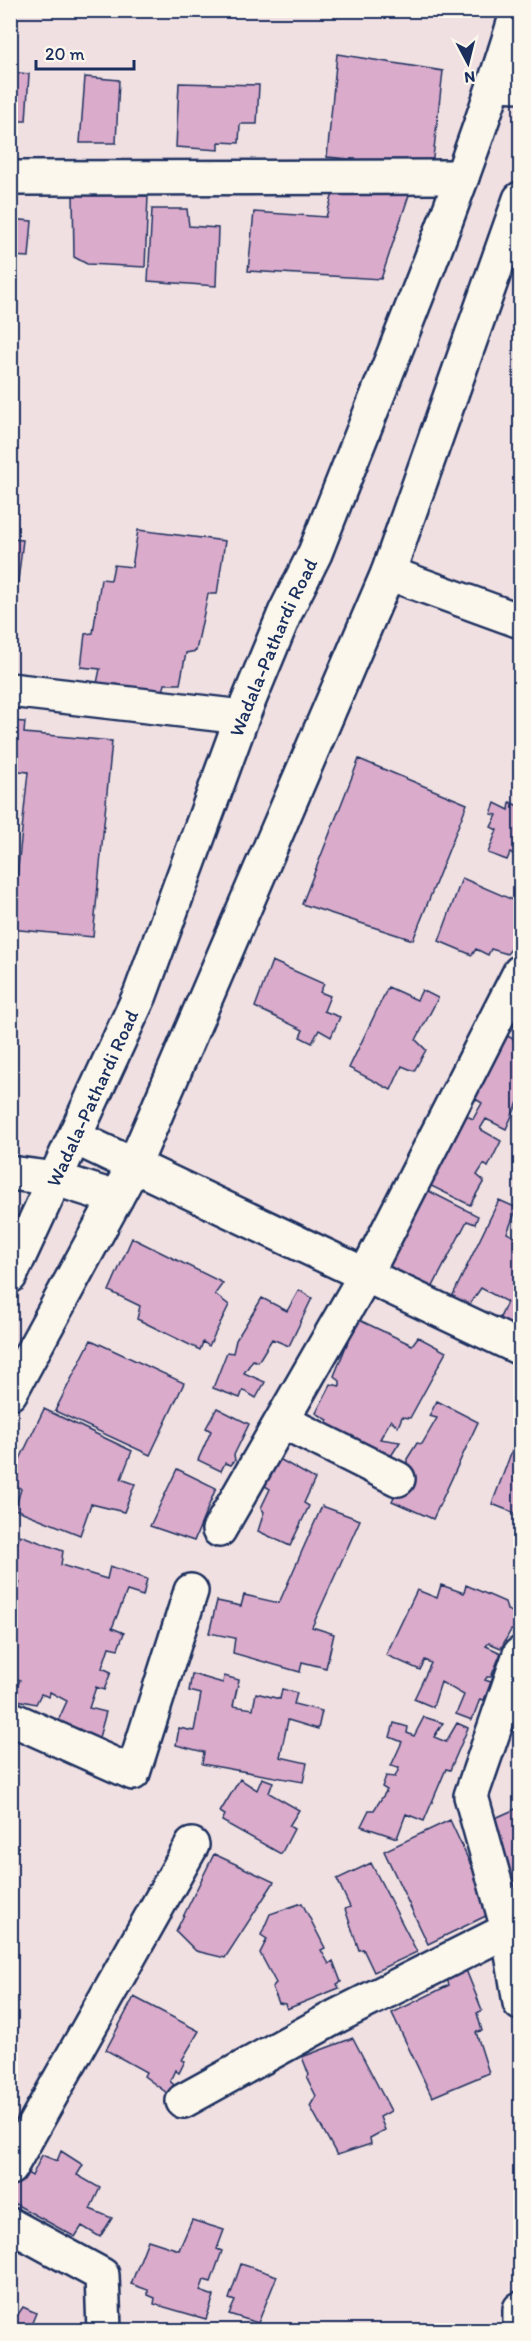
<svg xmlns="http://www.w3.org/2000/svg" width="531" height="2341" font-family="Itim,sans-serif">
  <style>
    .building { fill: #daabcb; stroke: #1b2f5e; stroke-width: 1.5 }
    .lines { fill: none; stroke-linecap: round; stroke-linejoin: round }
    .minor-casing { stroke: #1b2f5e; stroke-width: 38 }
    .major-casing { stroke: #1b2f5e; stroke-width: 38 }
    .minor { stroke: #fbf7ec; stroke-width: 33 }
    .major { stroke: #fbf7ec; stroke-width: 33 }
    .labels { text-anchor: middle; dominant-baseline: central; stroke-width: 4.5; stroke-linejoin: round; paint-order: stroke }
    .street-label { font-size: 20px; fill: #1b2f5e; stroke: #fbf7ec }
  </style>
  <rect width="100%" height="100%" fill="#f1e0e2"/>
  <filter id="ink" filterUnits="userSpaceOnUse"><feTurbulence type="fractalNoise" baseFrequency=".0167" numOctaves="2"/><feDisplacementMap in="SourceGraphic" scale="12" xChannelSelector="R" yChannelSelector="G"/><feConvolveMatrix kernelMatrix="1 2 1 2 8 2 1 2 1" color-interpolation-filters="sRGB"/></filter>
  <g filter="url(#ink)">
    <!-- building -->
    <path class="building" d="M337,54l106,17 -11,95 -105,-9z
      M10,72l19,2 -3,47h-16z
      M85,77l34,3 -3,63h-36z
      M179,83l80,2 -2,39h-17l-1,19 -20,-1v8l-43,-3z
      M334,190l75,5 -28,84 -133,-8 6,-59 72,5z
      M73,193l75,3 -3,71 -58,-3 -13,-7z
      M152,209h35l2,17 29,2 -2,58 -68,-5z
      M10,219l22,2 -3,36 -19,-1z
      M138,530l87,11 -8,53h-9l-12,57 -10,2 -6,31h-15l-3,12 -66,-8 4,-19 -19,-2 4,-33 8,-1 8,-54 10,1 3,-15 18,2z
      M10,539l13,1 -13,107z
      M10,721l15,1 -1,11 88,8 -19,196 -83,-8v-51h7l11,-106 -18,-2z
      M359,759l108,45 -54,136 -111,-36z
      M510,802l10,5v49l-10,-3 -3,7 -19,-7 9,-23 -6,-3 6,-12 -6,-1 4,-11 14,7z
      M462,878l58,25v52l-9,-6 -4,5 -16,-5 -3,6 -12,-6 -4,6 -33,-14z
      M272,961l52,23 -4,8 10,4 -6,15 16,6 -9,20 -12,-7 -7,13 -12,-6 3,-7 -48,-23z
      M388,987l29,13 5,-10 16,8 -22,42 10,10 -12,21 -12,-5 -11,24 -42,-22z
      M499,1031l21,12v55l-14,31 -20,-10 -6,10 21,12 -13,26 -4,-3 -7,11 7,6 -14,24 -47,-23 34,-71 16,8 9,-16 -16,-10z
      M415,1184l63,32 -3,8 -8,-3 -38,73 -51,-26z
      M499,1200l18,8 -10,25 13,7v73l-6,14 -15,-7 8,-18 -26,-14 -14,20 -17,-7z
      M132,1238l91,45 -8,11 14,11 -20,41 -6,-4 -3,8 -63,-31 3,-13 -31,-15z
      M299,1290l13,8 -23,48 -17,-7 -14,23 -5,-2 -9,13 21,9 -9,16 -13,-8 -3,8 -27,-10 14,-36 6,1 3,-13 26,-42 25,13z
      M357,1319l55,26 6,-8 28,15 -36,66 -8,-1 -4,10 -7,-7 -11,19 20,3 -16,25 -61,-34 5,-13 -12,-7 15,-29 9,2v-5l-6,-5z
      M91,1340l93,43 -34,72 -95,-44z
      M437,1401l41,21 -45,97 -41,-18 15,-33v-9l10,-16 5,1 15,-26 -8,-2z
      M217,1408l32,16 -15,31 1,5 -4,5 -6,-2 -4,8 -23,-11 13,-29 -5,-3z
      M44,1409l88,42 -11,28 14,5 -11,28 -33,-8 -11,31 -65,-26 6,-20 -11,-9z
      M520,1429v86l-28,-11z
      M274,1456l41,23 -11,24 5,3 -19,40 -32,-15 6,-19 -3,-4 9,-19 -8,-5z
      M177,1469l39,19 -22,53 -44,-15z
      M322,1506l38,14 -48,107 22,7 -8,34 -24,-6 -2,10 -67,-19 2,-15 -26,-5 8,-32 24,5 3,-11 35,8z
      M20,1535l43,16 -2,14 46,14 3,-13 37,13 -4,17 -16,-5 -15,37 12,5 -6,16 -9,-2 -7,21 9,4 -7,18 -8,-3 -7,21 17,4 -11,40 -22,-7 6,-16 -22,-6 10,-22 -17,-9 -1,5 -8,-3 -5,10 -19,-4 -2,10 -5,-2v-12l2,1 8,-17 -10,-4v-78l4,1 6,-17 -10,-3v-14z
      M441,1585l23,8 2,-8 39,17 2,8 13,5 -5,16 -4,-1 -10,18 -12,-5 -3,3 15,7 -10,24h-4l-2,3 6,2 -7,18 -4,-1 -8,21 -16,-6 8,-19 -23,-13 -8,25 -19,-8 17,-36 -6,-3 -5,10 -34,-15 31,-65 20,8z
      M192,1674l31,9 1,-7 15,4 -6,26 20,3 3,-16 24,6 2,-10 15,4 -3,11 28,7 -4,18 -30,-9 -8,37 27,6 -4,19 -101,-18 2,-12 -28,-7 3,-17 15,3 7,-37 -12,-3z
      M424,1717l19,6 -9,14 12,5 11,-19 11,5 -18,42 -4,-1 -22,52 -18,-7 -9,24 -36,-12 8,-16h5l13,-20 -5,-3 4,-11 9,1 4,-9 -8,-2 11,-24 -12,-5 4,-14 14,4 -1,6 7,3z
      M262,1778l11,4 -4,11 30,17 -10,16 5,3 -13,25 -59,-33 3,-6 -5,-3 20,-33 17,11z
      M520,1807v101h-1l-35,-85z
      M450,1820l25,54 7,1 12,37 -66,32 -44,-93z
      M214,1854l60,28 -49,76 -29,-7 -20,-20z
      M371,1863l46,89 -43,20 -11,-23 -4,1 -14,-41 5,-2 -13,-28z
      M302,1903l23,45 -4,2 8,14 4,-3 8,21 -4,2 2,4 -52,21 -2,-5 -6,-1 -7,-16 4,-4 -16,-30 7,-14 -6,-4 9,-21z
      M462,1960l20,50 -5,3 5,18 -6,1 13,41 -57,24 -40,-84 57,-28 -5,-17z
      M134,1997l65,34 -17,29 3,1 -6,12 -4,-3 -5,11 4,4 -7,8 -23,-17 2,-4 -40,-22z
      M353,2038l38,73 -11,6 5,13 -15,8 1,6 -34,11 -27,-49 6,-10 -9,-18 2,-3 -7,-18z
      M61,2151l22,14 -6,10 23,13 -10,21 22,9 -12,19 -18,-11 -7,11 -65,-36v-12l11,-20 11,7 10,-21 15,6z
      M192,2220l32,10 -7,19 5,2 -11,31 -7,-2 -4,11 14,5 -8,23 -52,-15 1,-6 -7,-3v-5l-17,-6 17,-44 31,10z
      M241,2264l36,12 -19,47 -29,-9 6,-13 -6,-2z
      M23,2307l13,6 -7,17h-18l-1,-4z"/>
    <g class="lines">
      <defs>
        <path id="minor" d="M496,84l24,1
          M10,178l452,-1
          M388,573l132,48
          M10,690l232,27
          M76,1138l444,210
          M10,1173l46,6 60,19
          M282,1421l116,58
          M219,1530l147,-256 154,-302
          M520,1654l-49,142 37,133 12,74
          M10,1718l123,55 58,-182
          M183,2101l154,-85 183,-92
          M10,2168l182,-323
          M10,2225l92,50 2,55
          M520,2330v-21"/>
        <g id="major">
          <path id="s1" d="M10,1276l130,-281 102,-278 43,-104 30,-60c70,-180 147,-358 203,-543"/>
          <path d="M10,1393l124,-228 254,-592 132,-374"/>
        </g>
      </defs>
      <!-- minor casing -->
      <use href="#minor" class="minor-casing"/>
      <!-- major casing -->
      <use href="#major" class="major-casing"/>
      <!-- minor -->
      <use href="#minor" class="minor"/>
      <!-- major -->
      <use href="#major" class="major"/>
    </g>
  </g>
  <g class="labels">
    <!-- street labels -->
    <g class="street-label">
      <text stroke="none"><textPath href="#s1" startOffset="682">Wadala-Pathardi Road</textPath></text>
      <text stroke="none"><textPath href="#s1" startOffset="196">Wadala-Pathardi Road</textPath></text>
    </g>
  </g>
  <!-- margin -->
  <rect width="531" height="2341" fill="none" stroke="#fbf7ec" stroke-width="36"/>
  <rect x="18" y="18" width="495" height="2305" fill="none" stroke="#1b2f5e" stroke-width="2" filter="url(#ink)"/>
  <!-- north arrow -->
  <g transform="translate(468 63) rotate(173)" stroke="#fbf7ec" stroke-width="4.5" paint-order="stroke">
  <path d="M0-4.5L10 22L0 15L-10 22Z" fill="#1b2f5e"/>
  <text y="-9" font-size="16" font-weight="bold" text-anchor="middle" fill="#1b2f5e">N</text>
  </g>
  <!-- scale -->
  <path d="M36 60v9h98v-9" fill="none" stroke="#1b2f5e" stroke-width="3"/>
  <text x="45" y="60" font-size="18" fill="#1b2f5e" stroke="#fbf7ec" stroke-width="4.5" paint-order="stroke">20 m</text>
</svg>
